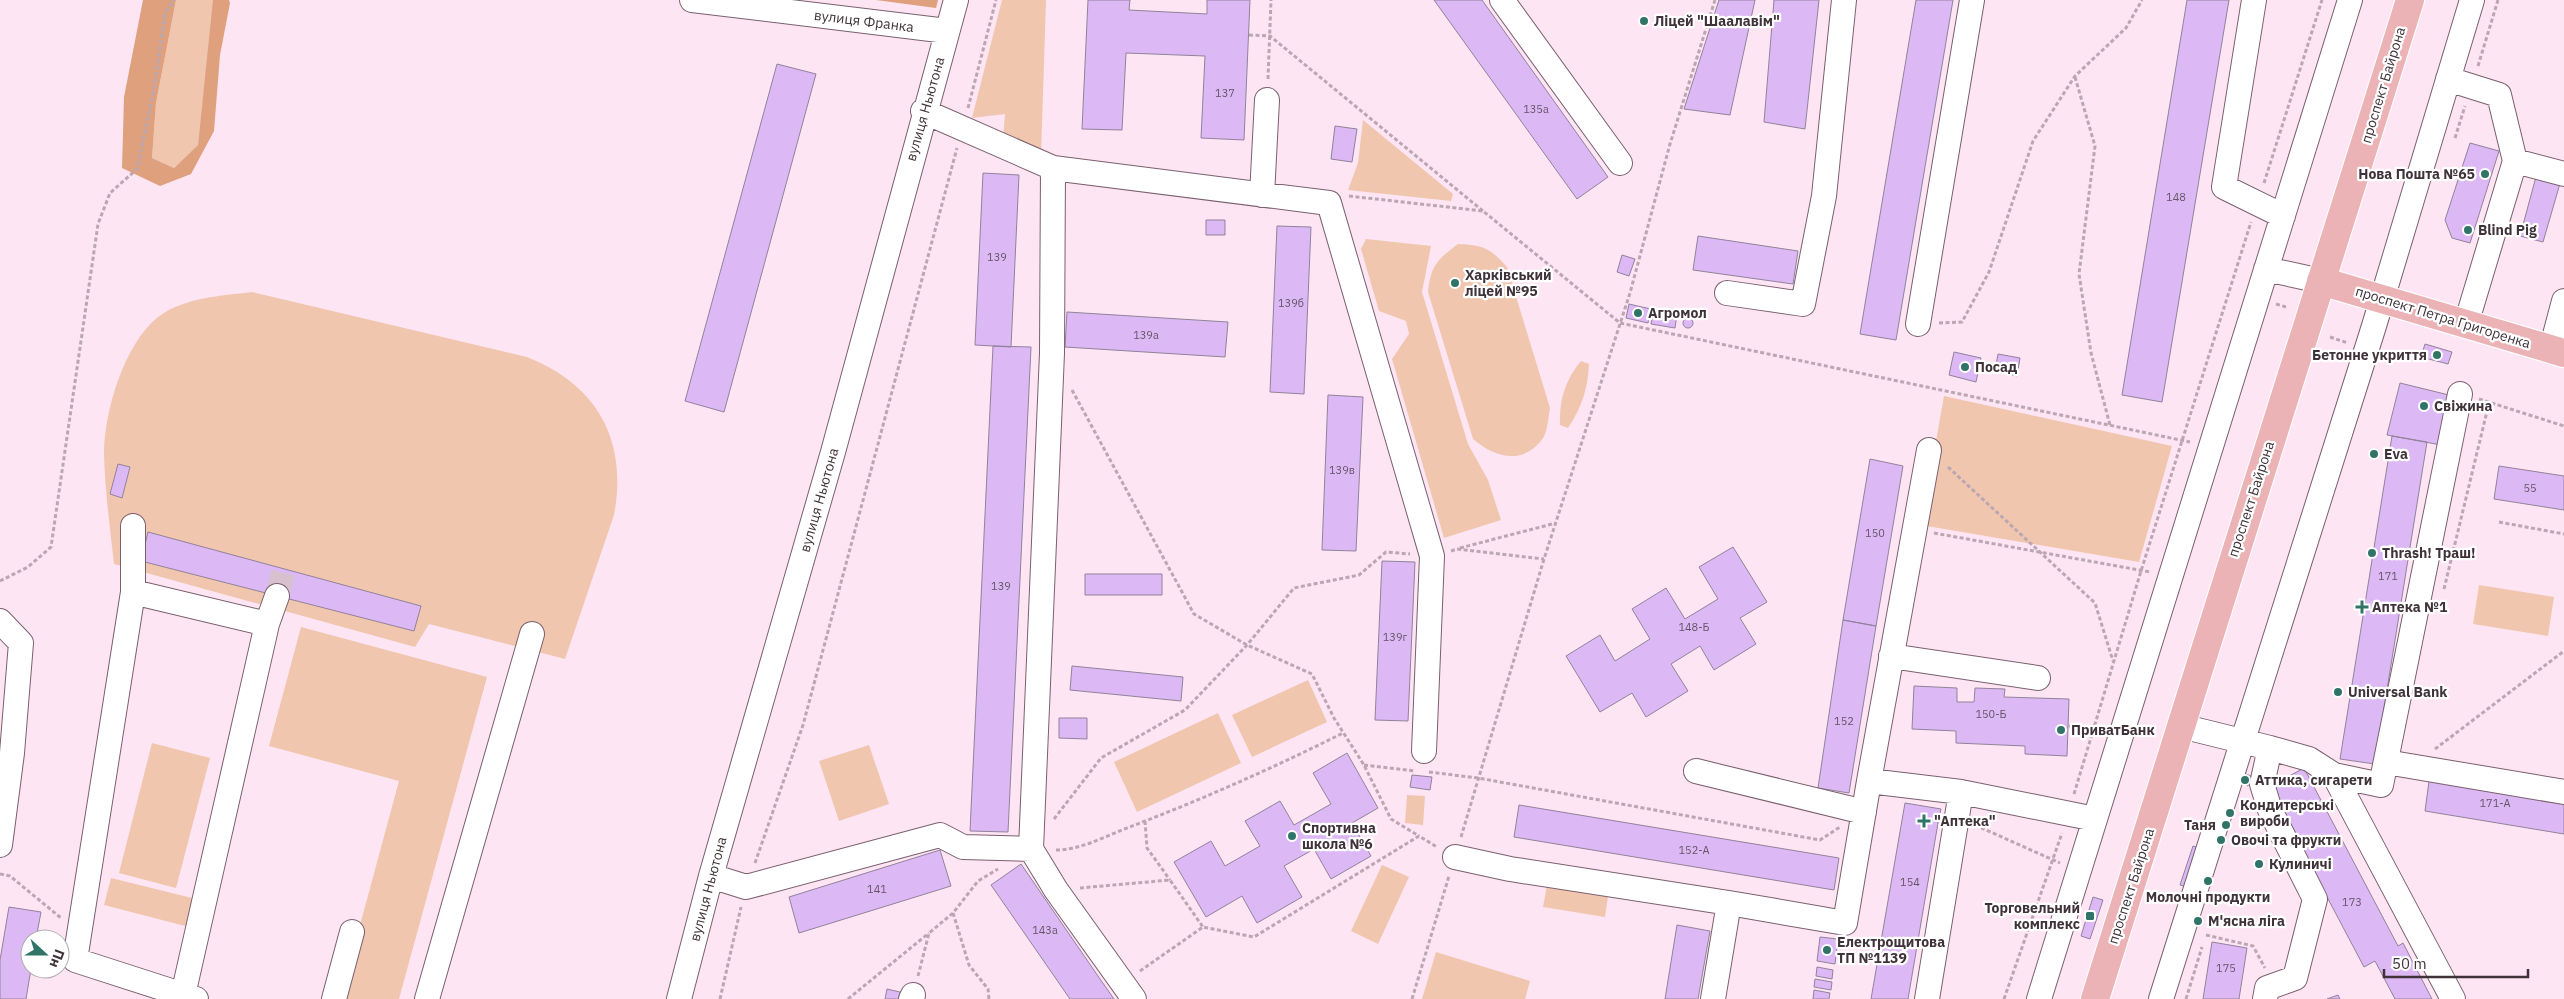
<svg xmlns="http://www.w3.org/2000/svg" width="2564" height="999" font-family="'IBM Plex Sans',sans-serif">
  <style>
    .green { fill: #f0c6ae }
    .forest { fill: #dea07d }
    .building { fill: #dcb9f4; stroke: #91829b }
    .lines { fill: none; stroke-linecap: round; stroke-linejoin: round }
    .minor-tunnel { stroke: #d8c1ce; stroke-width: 24; stroke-dasharray: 24 12; stroke-linecap: butt }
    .minor-casing { stroke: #7a606e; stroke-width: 26 }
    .major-casing { stroke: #fff; stroke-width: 30 }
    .path { stroke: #bba7b2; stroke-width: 3; stroke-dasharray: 4 2.5; stroke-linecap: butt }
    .minor { stroke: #fff; stroke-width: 24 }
    .major { stroke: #ebb3b5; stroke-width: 28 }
    .poi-dot { fill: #307467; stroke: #fff; stroke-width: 2 }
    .labels { text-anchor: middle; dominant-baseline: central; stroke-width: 4.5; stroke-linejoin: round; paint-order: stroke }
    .number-label { font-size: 11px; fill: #665468 }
    .street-label { font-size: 14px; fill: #3f3339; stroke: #fff }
    .poi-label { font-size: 14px; font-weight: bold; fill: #3f3339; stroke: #fff; text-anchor: start }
  </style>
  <rect width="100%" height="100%" fill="#fee5f3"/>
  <!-- green -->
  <path class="green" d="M176,0h37l1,2 -16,143 -24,23 -22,-10 4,-55z
    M1002,0h44l-5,155 -38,-16 2,-25 -33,4z
    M1363,120l90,74 -2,7 -103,-11 10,-27z
    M1366,239l65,7 -9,46 46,152 20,36 13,40 -57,18 -52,-179 17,-25 -3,-13 -27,-10 -18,-62z
    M1458,244c25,1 32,4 49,23l43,141c-2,10 -2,25 -9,33 -21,25 -48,15 -68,-2l-45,-147c3,-27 9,-32 30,-48z
    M252,292l275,65c71,28 101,84 87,158l-49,144 -136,-35 -14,23 -301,-83c-4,-36 -9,-73 -10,-110 0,-42 20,-110 54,-137 27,-20 63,-21 94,-25z
    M1581,361l8,3c-1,24 -7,43 -21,64l-8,-3c-1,-24 5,-45 21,-64z
    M1944,396l228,50 -33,116 -218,-37z
    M2479,585l75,12 -6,39 -75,-12z
    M301,627l186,50 -88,322h-59l59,-218 -130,-35z
    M1308,680l19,42 -75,35 -20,-42z
    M1218,713l23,50 -104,49 -23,-50z
    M152,743l58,15 -34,130 -57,-15z
    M869,745l20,59 -50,17 -20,-60z
    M1407,795l18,1 -2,29 -18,-2z
    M1382,865l27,12 -31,67 -27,-13z
    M111,878l85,21 -7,28 -85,-22z
    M1548,880l61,10 -4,27 -62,-10z
    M1436,952l94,29 -5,18h-103z"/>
  <!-- forest -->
  <path class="forest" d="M143,0h33l-20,103 -4,55 22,10 24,-23 15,-145h16l1,3 -10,52 -6,76 -23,43 -31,12 -38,-18 2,-71z
    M876,0h62l-2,8z"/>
  <!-- building -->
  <path class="building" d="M1088,0h42l-1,10 78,4v-14h43l-6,140 -43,-2 4,-82 -79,-3 -4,77 -40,-1z
    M1434,0h48l126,177 -31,22z
    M1719,0h36l-25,115 -46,-6z
    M1774,0h45l-14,129 -41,-7z
    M1916,0h37l-57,340 -36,-6z
    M2187,0h42l-67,402 -40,-7z
    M777,64l39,10 -92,338 -39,-11z
    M1335,126l22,3 -5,33 -21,-3z
    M2470,143l29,8 -29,92 -18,-5 -7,-18z
    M983,173l36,2 -8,172 -36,-2z
    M2537,173l24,7 -18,62 -23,-6z
    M1206,220h19v15h-19z
    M1277,226l34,1 -7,167 -34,-2z
    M1698,236l100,15 -5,33 -100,-14z
    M1622,255l13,4 -6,17 -12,-4z
    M1629,304l22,5 -3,14 -22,-5z
    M1654,309l23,5 -2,14 -24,-4z
    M1067,312l161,10 -3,35 -160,-10z
    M1683 323a5 5 0 1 1 10 0a5 5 0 1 1-10 0Z
    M2425,344l27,8 -4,12 -27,-7z
    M993,346l38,1 -23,485 -38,-1z
    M1954,352l27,6 -5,24 -27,-7z
    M1998,354l22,4 -3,18 -22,-5z
    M2400,383l53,13 -12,49 -54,-10z
    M1328,395l35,2 -7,154 -34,-1z
    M2392,436l35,6 -52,322 -35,-5z
    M1870,459l33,7 -27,160 -33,-6z
    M118,464l12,3 -8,31 -12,-4z
    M2499,466l65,10v34l-70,-11z
    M148,532l273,74 -7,25 -273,-70z
    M1733,547l34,55 -27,16 16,26 -42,26 -14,-24 -29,18 17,27 -42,26 -14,-24 -32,19 -34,-56 34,-21 15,26 35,-22 -18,-30 34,-21 19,31 33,-20 -19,-32z
    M1382,561l33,1 -7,159 -33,-1z
    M1085,574h77v21h-77z
    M1843,620l33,6 -27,167 -31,-5z
    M1072,666l111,11 -2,24 -111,-11z
    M1914,686l43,2v14h17l1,-14 30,1 -1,8 65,2 -2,57 -42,-2v-8l-69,-3v-12l-44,-2z
    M1059,718h28v21l-28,-1z
    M1347,753l31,55 -26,15 19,33 -40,23 -17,-30 -30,17 18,31 -45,26 -15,-27 -36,21 -32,-55 37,-21 14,25 35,-20 -15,-25 35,-20 14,24 37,-21 -18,-31z
    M2304,768l94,178 5,-3 29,56h-37l-20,-38 -11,6 -95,-180z
    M2243,773l8,3 -3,10 -9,-3z
    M2430,774l134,22v38l-139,-23z
    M1412,775l20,2 -2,13 -20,-3z
    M1905,803l36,6 -3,14 -30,176h-37z
    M1519,805l320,53 -5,32 -320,-53z
    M2193,846l9,3 -14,38 -8,-2z
    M940,850l11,36 -152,47 -10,-36z
    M1021,864l79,115 14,20h-44l-79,-114z
    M2093,897l10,3 -13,39 -9,-3z
    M9,907l32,5 -5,27h-6l1,30 -5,30h-26v-39z
    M2196,916l7,2 -3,8 -7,-2z
    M1677,925l33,6 -12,68h-33z
    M1820,937l18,2 -3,25 -18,-3z
    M2212,942l35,6 -8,51h-36z
    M1817,967l16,3 -1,9 -16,-3z
    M1815,979l17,3 -1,8 -17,-3z
    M887,989l17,4 -2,6h-17z
    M1814,990l16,3 -1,6h-16z
    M2338,995l2,4h-13z"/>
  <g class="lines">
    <!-- minor-tunnel -->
    <path class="minor-tunnel" d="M277,596l7,-27"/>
    <defs>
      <path id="minor" d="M692,0l255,31
        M1502,0l118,163
        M2254,0l-30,187 59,29
        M2448,79l51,16 16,66 -49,163
        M923,111l130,57 -1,185 -21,496
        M2515,161l49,13
        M1053,168l276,35 103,353 -8,195
        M1262,195l5,-95
        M2266,269l55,12
        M1727,293l76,11 21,-108 20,-196
        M1918,324l54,-324
        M2551,350l13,-49
        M133,526v66l-58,368 121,39
        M133,592l134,32
        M0,621l21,22 -9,110 -12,92
        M1891,656l147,22
        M2181,726l89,22 39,11 25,16 47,10 79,-391
        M2386,762l178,30
        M1696,771l168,41
        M2334,775l119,224
        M1869,781l60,-331
        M1961,792l134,27
        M1455,857l55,12 219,34
        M711,876l35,11 194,-52 23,12 68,2 25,41 78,109
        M183,995l84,-371 10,-28
        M334,999l18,-67
        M427,999l105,-365
        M679,999l32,-123 122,-424 123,-452
        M911,999l2,-4
        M1713,999l16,-96 116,20 24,-142 92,11 -34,207
        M2039,999l311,-999
        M2161,999l213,-673 98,-326
        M2265,999l2,-11 28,-10 20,-79 -45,-89 -8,-26 8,-36"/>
      <path id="major" d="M2321,281l243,72
        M2095,999l315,-999"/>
    </defs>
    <!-- minor casing -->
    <use href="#minor" class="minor-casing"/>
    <!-- major casing -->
    <use href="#major" class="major-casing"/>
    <!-- path -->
    <path class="path" d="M1249,35l21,1 213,175
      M2478,66l20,-66
      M2075,77l20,69 -16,128 12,79 19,72
      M1268,79l3,-79
      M968,108l28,-108
      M2455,138l10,-32
      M2264,183l58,-183
      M1349,196l134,15 137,112 570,119
      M2276,304l10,3
      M1939,323l23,-1 27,-50 44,-131 42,-65 51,-48 16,-28
      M2330,337l18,6
      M1072,390l122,224 53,31 65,29 22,44 30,47 27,54 28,17
      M2479,399l85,27
      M1948,467l147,136 18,58
      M2499,522l65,12
      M1934,533l216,39
      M1460,548l96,-25
      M1451,551l6,-2 87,10
      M0,581l28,-14 23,-20 47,-323 12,-31 27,-24 17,-80 11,-76 9,-13
      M2444,589l45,-186
      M2068,726l26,2
      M2435,749l129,-98
      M1364,765l51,6
      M1429,772l49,6 342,62 20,-13
      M2074,794l67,-223 110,-349
      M1054,819l47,-61 84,-48 62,-65 47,-57 65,-13 27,-23 24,2
      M1145,821l2,27 23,32
      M1975,825l85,38
      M1461,837l83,-278 86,-266 40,-149 45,-144
      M1056,850c24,0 48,-13 71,-22 74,-28 146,-60 216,-95
      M755,863l48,-138 154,-577
      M0,874l10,2 51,42
      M1080,888l90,-8 33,47
      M2164,894l8,1
      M953,913l16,52 19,24 1,10
      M2206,935l47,11 12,22
      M1140,971l63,-44 51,10 165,-101 18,11
      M918,976l11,-43 24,-20 25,-32 20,-12
      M720,999l21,-92
      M848,999l81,-66
      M1412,999l37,-123
      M2004,999l58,-166
      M2186,999l16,-52"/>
    <!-- minor -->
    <use href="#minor" class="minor"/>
    <!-- major -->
    <use href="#major" class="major"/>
  </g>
  <!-- markers -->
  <g class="poi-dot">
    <circle cx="1644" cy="21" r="5"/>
    <circle cx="2485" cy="174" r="5"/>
    <circle cx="2468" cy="230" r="5"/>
    <circle cx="1455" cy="283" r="5"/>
    <circle cx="1638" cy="313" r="5"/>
    <circle cx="2437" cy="355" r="5"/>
    <circle cx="1965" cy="367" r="5"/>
    <circle cx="2424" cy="406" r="5"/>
    <circle cx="2374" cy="454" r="5"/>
    <circle cx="2372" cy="553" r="5"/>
    <path d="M2359.5 599.5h5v5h5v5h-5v5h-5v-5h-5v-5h5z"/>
    <circle cx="2338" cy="692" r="5"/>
    <circle cx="2061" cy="730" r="5"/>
    <circle cx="2245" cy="780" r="5"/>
    <circle cx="2230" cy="813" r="5"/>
    <path d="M1921.5 813.5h5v5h5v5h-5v5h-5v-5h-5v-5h5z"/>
    <circle cx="2226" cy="825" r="5"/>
    <circle cx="1292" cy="836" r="5"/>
    <circle cx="2221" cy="840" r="5"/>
    <circle cx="2259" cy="864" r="5"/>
    <circle cx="2208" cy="881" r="5"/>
    <rect x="2085" y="911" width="10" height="10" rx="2.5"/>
    <circle cx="2198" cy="921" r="5"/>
    <circle cx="1827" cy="950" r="5"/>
  </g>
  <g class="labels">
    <!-- number labels -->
    <g class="number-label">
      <text x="1225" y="93">137</text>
      <text x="1536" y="109">135а</text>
      <text x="2176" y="197">148</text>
      <text x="997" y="257">139</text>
      <text x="1291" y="303">139б</text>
      <text x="1146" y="335">139а</text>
      <text x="1342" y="470">139в</text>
      <text x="2530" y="488">55</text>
      <text x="1875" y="533">150</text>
      <text x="2388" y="576">171</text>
      <text x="1001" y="586">139</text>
      <text x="1694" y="627">148-Б</text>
      <text x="1395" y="637">139г</text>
      <text x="1991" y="714">150-Б</text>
      <text x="1844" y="721">152</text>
      <text x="2495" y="803">171-А</text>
      <text x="1694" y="850">152-А</text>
      <text x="1910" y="882">154</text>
      <text x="877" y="889">141</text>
      <text x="2352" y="902">173</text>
      <text x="1045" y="930">143а</text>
      <text x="2226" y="968">175</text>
    </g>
    <!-- street labels -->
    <g class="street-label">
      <text transform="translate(864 21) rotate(7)">вулиця Франка</text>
      <text transform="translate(2383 85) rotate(-73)">проспект Байрона</text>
      <text transform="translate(925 109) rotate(-74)">вулиця Ньютона</text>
      <text transform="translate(2443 317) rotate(17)">проспект Петра Григоренка</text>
      <text transform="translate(2251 499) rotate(-72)">проспект Байрона</text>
      <text transform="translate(819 500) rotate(-74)">вулиця Ньютона</text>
      <text transform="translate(2131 886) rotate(-72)">проспект Байрона</text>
      <text transform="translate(708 889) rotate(-75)">вулиця Ньютона</text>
    </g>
    <!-- poi labels -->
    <g class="poi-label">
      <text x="1654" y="21">Ліцей "Шаалавім"</text>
      <text x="2475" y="174" text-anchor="end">Нова Пошта №65</text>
      <text x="2478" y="230">Blind Pig</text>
      <text x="1465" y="275">Харківський<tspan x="1465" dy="16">ліцей №95</tspan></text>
      <text x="1648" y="313">Агромол</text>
      <text x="2427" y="355" text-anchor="end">Бетонне укриття</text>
      <text x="1975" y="367">Посад</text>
      <text x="2434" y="406">Свіжина</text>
      <text x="2384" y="454">Eva</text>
      <text x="2382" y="553">Thrash! Траш!</text>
      <text x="2372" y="607">Аптека №1</text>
      <text x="2348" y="692">Universal Bank</text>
      <text x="2071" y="730">ПриватБанк</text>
      <text x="2255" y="780">Аттика, сигарети</text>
      <text x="2240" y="805">Кондитерські<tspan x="2240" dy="16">вироби</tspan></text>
      <text x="1934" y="821">"Аптека"</text>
      <text x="2216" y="825" text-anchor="end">Таня</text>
      <text x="1302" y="828">Спортивна<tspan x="1302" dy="16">школа №6</tspan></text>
      <text x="2231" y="840">Овочі та фрукти</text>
      <text x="2269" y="864">Кулиничі</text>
      <text x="2208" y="897" text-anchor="middle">Молочні продукти</text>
      <text x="2080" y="908" text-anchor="end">Торговельний<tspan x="2080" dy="16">комплекс</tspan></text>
      <text x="2208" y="921">М'ясна ліга</text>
      <text x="1837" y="942">Електрощитова<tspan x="1837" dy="16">ТП №1139</tspan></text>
    </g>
  </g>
  <!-- north arrow -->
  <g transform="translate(45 954) rotate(111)"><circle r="24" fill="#ffffff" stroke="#b2adb0"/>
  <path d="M0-4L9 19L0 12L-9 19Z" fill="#307467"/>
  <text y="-8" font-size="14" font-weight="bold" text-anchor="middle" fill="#3f3339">Пн</text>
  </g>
  <!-- scale -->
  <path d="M2384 969v8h144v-8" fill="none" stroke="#3f3339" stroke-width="2.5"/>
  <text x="2392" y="969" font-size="15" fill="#3f3339" stroke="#ffffff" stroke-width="4" paint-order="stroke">50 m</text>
</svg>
